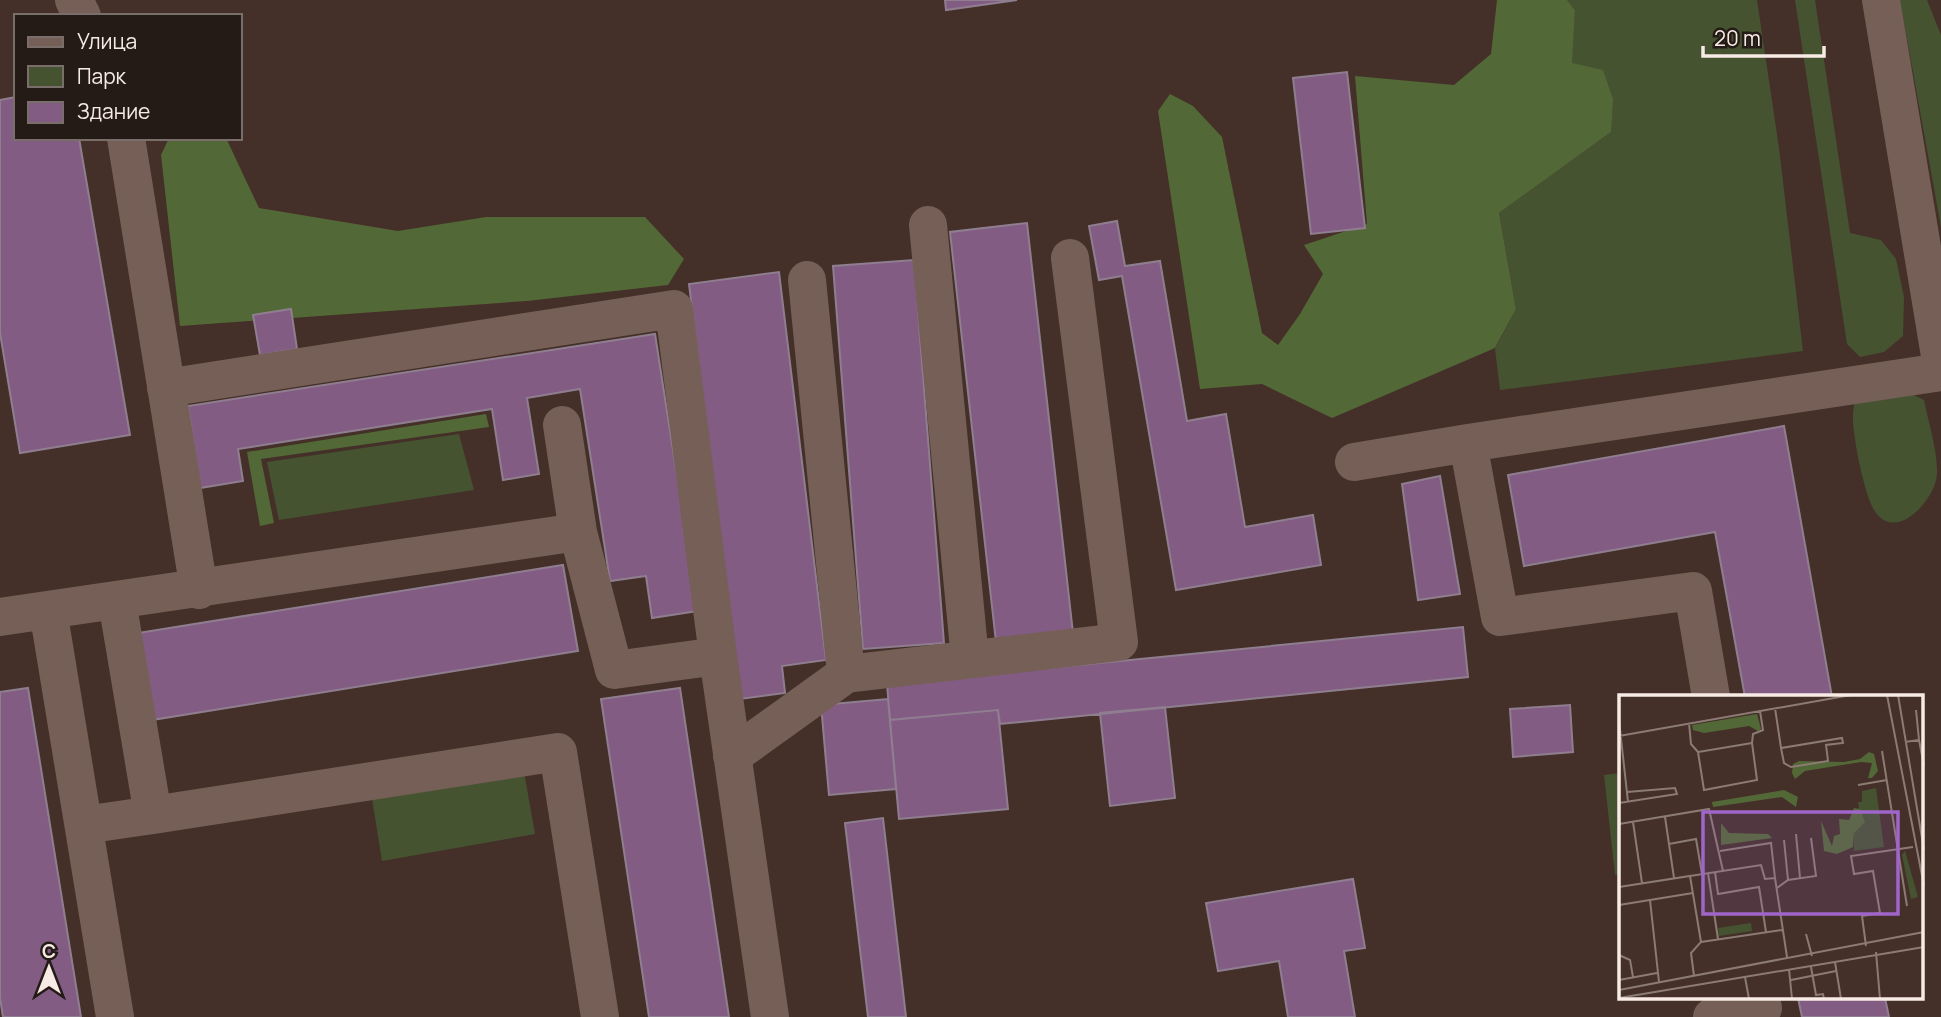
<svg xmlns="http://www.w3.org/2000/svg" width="1941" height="1017" font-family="Manrope,sans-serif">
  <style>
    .green { fill: #455331 }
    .forest { fill: #536837 }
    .building { fill: #825c83; stroke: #8f7e8f; stroke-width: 2 }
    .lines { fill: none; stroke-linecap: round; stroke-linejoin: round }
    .minor { stroke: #765f56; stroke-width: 38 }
    .inset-road { fill: none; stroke: #8c7a74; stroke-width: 2 }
    .view { fill: #a065ca; fill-opacity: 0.15; stroke: #a065ca; stroke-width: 3.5 }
    .inset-edge { fill: none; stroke: #f8eae5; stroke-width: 3.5 }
  </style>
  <rect width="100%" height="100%" fill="#443028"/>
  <!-- green -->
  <path class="green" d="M1567,0h190l22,148 24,203 -303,39 -5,-41 21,-40 -17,-96 112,-81 -40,-68 4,-54z
    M1795,0h20l35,233 31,7 15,19 8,38 -1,39 -19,16 -24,5 -13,-13z
    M1900,0h27l14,35v192z
    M1903,390l21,10c4,21 14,52 13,74 -1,24 -39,68 -61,39 -11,-13 -24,-79 -23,-98 0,-7 2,-15 3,-21z
    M459,434l15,56 -195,30 -12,-58z
    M523,766l12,68 -153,27 -11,-69z
    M1621,773v101l-6,1 -11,-100z"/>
  <!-- forest -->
  <path class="forest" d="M1497,0h70l8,10 -3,53 31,7 10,29 -2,33 -112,81 17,96 -21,39 -163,70 -70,-34 -62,5 -42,-278 12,-17 23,12 29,31 40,196 16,12 22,-31 23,-40 -19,-29 63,-21 -12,-148 99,9 37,-31z
    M169,138h57l33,70 139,23 88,-14h159l39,42 -16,26 -141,16 -347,25 -19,-171z
    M486,414l3,13 -228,32 13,64 -14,3 -13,-74z"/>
  <!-- building -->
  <path class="building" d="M945,0h72l-71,10z
    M1347,72l18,156 -54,6 -18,-156z
    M16,97v41h63l51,297 -110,18 -20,-120v-233z
    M1117,221l8,45 35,-5 27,160 39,-7 19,113 68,-12 8,50 -145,25 -54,-314 -23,4 -10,-54z
    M1027,223l46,410 -77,9 -46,-410z
    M914,260l30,383 -81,6 -30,-383z
    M779,272l47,388 -44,6 3,27 -45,6 -51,-415z
    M291,309l6,40 -37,6 -7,-40z
    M655,334l43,277 -46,7 -6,-42 -36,5 -30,-192 -53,9 12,76 -36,6 -11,-71 -254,40 5,32 -43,7 -12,-82z
    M1784,426l48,271h-87l-30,-165 -191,34 -16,-91z
    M1440,476l20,118 -42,6 -16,-116z
    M563,565l15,86 -426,69 -14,-87z
    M1463,627l5,50 -468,47 -2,-14 -108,10 -3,-36z
    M28,688l53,329h-78l-3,-19v-306z
    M680,688l49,329h-80l-48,-318z
    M888,699l8,90 -67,6 -8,-90z
    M1570,705l3,47 -60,5 -3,-48z
    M1165,707l10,91 -65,8 -10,-93z
    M998,710l10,99 -109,10 -9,-99z
    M883,818l23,199h-38l-23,-194z
    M1353,879l12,69 -21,3 11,66h-67l-9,-56 -61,10 -12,-68z
    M1798,998h87l4,19h-87z"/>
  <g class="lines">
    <!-- minor -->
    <path class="minor" d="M74,0l8,16
      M1881,0l60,362
      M126,138l73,452
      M928,225l42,434
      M807,280l39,394
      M166,388l508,-79 44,347
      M562,425l16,107
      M1354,462l114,-19
      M117,601l36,214 405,-63 42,265
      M48,610l67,407
      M0,617l578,-85 36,138 104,-14 52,361
      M1711,697l-18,-106 -193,26 -32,-174 473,-71
      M732,756l114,-82 273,-32 -49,-384
      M84,825l69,-10
      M1712,1017l51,-9 -2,-10"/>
  </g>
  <!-- overview -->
  <g transform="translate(1619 695)">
    <rect width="304" height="304" fill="#443028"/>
    <path d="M257,93l8,59 -30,4v-18l7,-15 -3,-16h4v-11zM286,156l13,46 -7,2 -9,-44zM132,228l1,8 -33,5 -1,-8z" fill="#455331"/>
    <path d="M138,19l4,15 -3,2 -9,-5 -45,7 -11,-3 -1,-5zM250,57l5,2 4,17 -6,7h-4l4,-15 -11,-1 -56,9 -10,8 -3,-6 1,-9 6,-3 45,1 16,-3zM165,95l14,7 -2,10 -14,-10 -69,10 -1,-5zM235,113l6,1 5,13 -11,11 -1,14 -16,7 -13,-3 -3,-30 11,25 2,-10 6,-2 -1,-15 10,1zM102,128l8,10 39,1 4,4 -51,7z" fill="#536837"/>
    <path class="inset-road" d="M268,0l37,191M279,0l26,155M156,13l6,40 61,-10 1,5 -17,2 2,16 -37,6 -7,-4 -3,-15M0,25l9,82M70,28l2,21 7,8M0,41l232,-41M300,45l5,26M286,47l14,-2 -3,-30M133,48l-54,9 6,38 53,-10 -5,-37 1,-9 10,-4 -3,-19M263,56l25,155M239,90l29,-5M0,108l58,-9 -2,-6 -48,4M46,122l9,61M14,127l9,61M0,129l90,-15 14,62M177,139l4,44M165,145l4,40M50,149l27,-5 6,35M101,156l51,-8 4,35M96,177l3,22 41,-7 7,45M89,178l10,66M71,181l71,-11 4,14 10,-1 12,79M0,192l71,-11 11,66 -10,11 3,23M158,193l11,-8 28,-4 -5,-38M31,205l9,82M0,210l74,-12M187,239l6,22M82,247l81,-12M247,251l-4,-30 18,-3 -7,-42 -19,3 -3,-18 62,-9M257,257l4,47M0,260l11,5 3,17M216,267l6,37M192,272l5,28 7,-1 1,5M170,274l3,30M126,282l4,22M0,285l38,-7M172,285l45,-9M0,295l305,-58M0,303l305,-51"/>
    <path class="view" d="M84,117h195v102h-195z"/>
    <rect width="304" height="304" class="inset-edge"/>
  </g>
  <!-- legend -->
  <rect x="14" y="14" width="228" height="126" fill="#241b17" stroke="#796e69" stroke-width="2"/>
  <rect x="28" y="37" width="35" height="10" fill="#765f56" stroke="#796e69" stroke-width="2"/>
  <text x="77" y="49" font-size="21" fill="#f8eae5">Улица</text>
  <rect x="28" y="66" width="35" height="21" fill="#455331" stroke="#796e69" stroke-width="2"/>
  <text x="77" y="84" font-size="21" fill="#f8eae5">Парк</text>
  <rect x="28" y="102" width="35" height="21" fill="#825c83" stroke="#796e69" stroke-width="2"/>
  <text x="77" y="119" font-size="21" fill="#f8eae5">Здание</text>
  <!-- north arrow -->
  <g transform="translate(49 968)" stroke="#241b17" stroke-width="5" paint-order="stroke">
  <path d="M0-5L12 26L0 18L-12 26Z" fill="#f8eae5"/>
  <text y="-10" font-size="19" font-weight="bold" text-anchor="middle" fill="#f8eae5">С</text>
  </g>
  <!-- scale -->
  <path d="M1703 46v10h121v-10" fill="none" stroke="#f8eae5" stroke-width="3.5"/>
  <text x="1714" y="46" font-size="21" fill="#f8eae5" stroke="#241b17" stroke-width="5" paint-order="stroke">20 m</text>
</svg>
